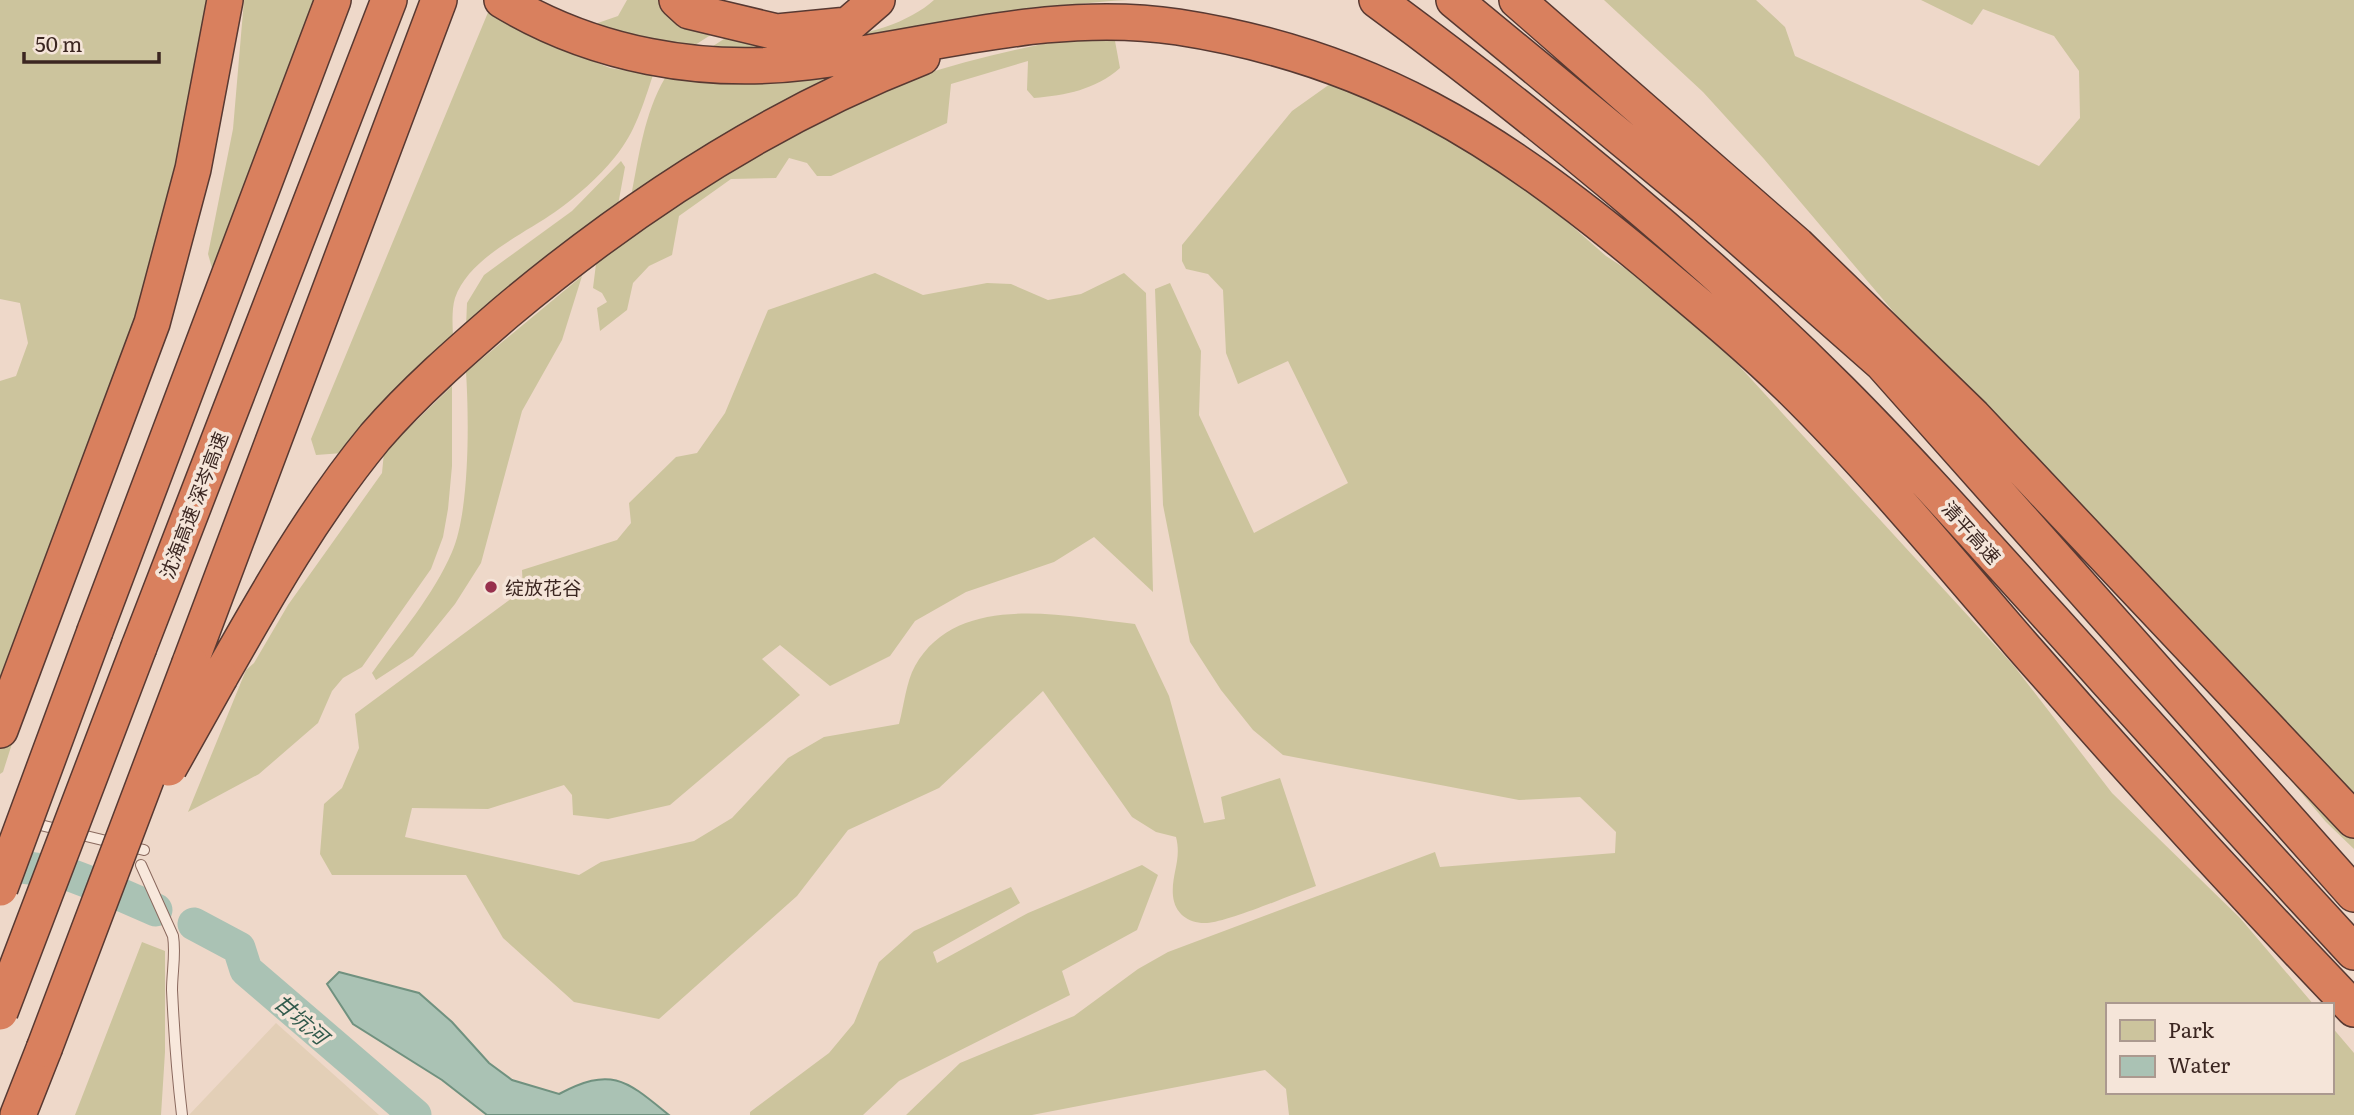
<svg xmlns="http://www.w3.org/2000/svg" width="2354" height="1115" font-family="Literata,'Noto Sans SC',serif">
  <style>
    .farmland { fill: #e3cfb7 }
    .green { fill: #ccc49d }
    .water { fill: #aac2b4; stroke: #70917f; stroke-width: 2 }
    .lines { fill: none; stroke-linecap: round; stroke-linejoin: round }
    .river { stroke: #aac2b4; stroke-width: 33 }
    .service-casing { stroke: #8a695e; stroke-width: 12 }
    .motorway-casing { stroke: #583932; stroke-width: 38 }
    .service { stroke: #f8e8dc; stroke-width: 10 }
    .motorway { stroke: #d9805e; stroke-width: 35 }
    .motorway-bridge-casing { stroke: #583932; stroke-width: 38; stroke-linecap: butt }
    .motorway-bridge { stroke: #d9805e; stroke-width: 35 }
    .poi-dot { fill: #97304d; stroke: #f5e5d9; stroke-width: 2.5 }
    .labels { text-anchor: middle; dominant-baseline: central; stroke-width: 7; stroke-linejoin: round; paint-order: stroke }
    .street-label { font-size: 19px; fill: #3b2621; stroke: #f5e5d9 }
    .poi-label { font-size: 19px; fill: #3b2621; stroke: #f5e5d9; text-anchor: start }
    .water-label { font-size: 21px; font-style: italic; fill: #315a4c; stroke: #f5e5d9 }
  </style>
  <rect width="100%" height="100%" fill="#eed8c9"/>
  <!-- farmland -->
  <path class="farmland" d="M276,1023l103,92h-190z"/>
  <!-- green -->
  <path class="green" d="M0,0h208l-4,71 -141,512 -60,189 -3,2v-393l16,-5 12,-33 -8,-40 -20,-4z
    M244,0h73l-94,261 -11,7 -4,-14 25,-125z
    M627,0h83l30,16 -48,31 -40,-5 -60,-17 26,-9z
    M934,0h194c-103,5 -201,31 -303,45 -38,5 -79,4 -118,5l43,-28c26,5 55,16 81,15 33,0 79,-15 103,-37z
    M1604,0h152l29,27 10,29 244,110 41,-48 -1,-47 -25,-35 -71,-27 -11,16 -51,-25h433v849l-28,-27 -562,-663 -61,-67z
    M489,10l56,32 65,26 43,7c-10,30 -18,58 -38,82 -16,20 -39,40 -60,55 -33,23 -86,46 -100,86 -4,13 -2,30 -2,43l-110,112 -27,2 -5,-16z
    M1105,32l10,9 5,27c-25,22 -54,27 -86,30l-7,-8 1,-29 -77,23 -4,39 -116,53h-14l-10,-13 -18,-5 -13,20 -45,1 -52,37 -7,39 -23,11 -16,17 -6,27 -27,21 -3,-23 10,-6 -5,-9 -9,-5 3,-24c80,-62 166,-117 258,-160 19,-9 39,-20 59,-26 62,-21 127,-34 192,-46z
    M836,74l2,5 -207,118c8,-41 13,-83 34,-119l86,5z
    M1330,84l94,37 91,55 91,80 80,52 328,358 98,127 128,125 74,87h-207v87h224v-66l23,27v62h-1065l-3,-26 -21,-19 -233,45h-126l54,-52 114,-47 64,-47 30,-17 267,-100 5,15 175,-14 1,-21 -36,-35 -61,3 -236,-45 -30,-25 -32,-40 -31,-48 -27,-137 -8,-216 15,-6 31,68 -2,64 55,118 94,-50 -60,-122 -50,23 -12,-31 -3,-63 -15,-16 -22,-5 -4,-8v-16l110,-134z
    M621,161l4,6 -7,38 -152,122 1,-24 17,-28 88,-64z
    M875,273l48,22 64,-12 24,1 37,16 33,-6 43,-21 22,20 7,299 -59,-55 -40,25 -88,30 -51,29 -25,35 -60,30 -50,-41 -18,14 38,36 -130,110 -62,14 -35,-4 -1,-20 -8,-10 -76,24 -76,-1 -7,29 174,38 22,-13 93,-21 38,-23 56,-60 36,-21 75,-13c5,-18 7,-42 16,-58 43,-76 151,-49 220,-42l34,72 35,127 21,-4 -4,-22 59,-19 36,108c-23,8 -88,36 -109,37 -18,1 -32,-9 -34,-27 -2,-22 9,-36 3,-59l-20,-5 -24,-15 -89,-126 -104,97 -91,42 -51,66 -138,123 -85,-17 -71,-64 -37,-63h-134l-12,-21 4,-50 18,-16 17,-40 -4,-34 168,-124 -1,-20 95,-30 14,-17 -2,-20 47,-46 21,-4 28,-40 43,-103z
    M582,276l-20,64 -40,71 -41,152 -26,41 -42,52 -37,24 -4,-7c28,-39 61,-77 80,-121 18,-41 17,-134 14,-180z
    M452,386v80l-4,43 -5,28 -12,32 -69,98 -19,11 -11,13 -14,32 -59,51 -71,38 58,-142 8,-7 34,-58 94,-132 2,-21z
    M1142,865l16,10 -21,55 -75,41 8,24 -171,86 -36,34h-113v-3l79,-59 25,-30 25,-61 35,-31 97,-44 9,16 -87,49 4,11 91,-50z
    M142,942l23,9v101l-4,63h-86z"/>
  <!-- water -->
  <path class="water" d="M339,972l80,21 33,29 37,41 23,17 47,14c53,-28 67,-14 110,21h-182l-45,-35 -89,-56 -26,-40z"/>
  <g class="lines">
    <!-- river -->
    <path class="river" d="M0,864l65,9 29,11
      M117,893l39,17
      M194,924l45,24 7,22 169,145"/>
    <defs>
      <path id="service" d="M32,823l112,27
        M141,865l32,71c3,18 -1,36 -1,54 2,42 5,83 10,125"/>
      <path id="motorway" d="M502,0c91,55 200,75 306,62 124,-15 243,-54 370,-35 194,30 320,111 468,234 50,42 99,82 145,127 81,80 153,167 227,253 109,125 221,248 336,368
        M677,0l12,11 88,21 71,-7 29,-25
        M1377,0c162,119 319,247 462,390 72,72 141,150 210,226 101,112 202,225 305,336
        M1454,0l251,207 177,156 472,531
        M1517,0l280,245 176,171 381,404
        M95,631l238,-631
        M139,647l250,-647
        M190,663l249,-663
        M220,677c47,-83 94,-166 155,-240 39,-45 85,-85 130,-124 126,-106 263,-196 417,-256
        M0,730l152,-407 41,-154 32,-169
        M18,1115l26,-66"/>
    </defs>
    <!-- service casing -->
    <use href="#service" class="service-casing"/>
    <!-- motorway casing -->
    <use href="#motorway" class="motorway-casing"/>
    <!-- service -->
    <use href="#service" class="service"/>
    <!-- motorway -->
    <use href="#motorway" class="motorway"/>
    <defs>
      <path id="motorway-bridge" d="M169,768l51,-91
        M0,888l95,-257
        M0,1012l139,-365
        M44,1049l146,-386"/>
    </defs>
    <!-- motorway-bridge casing -->
    <use href="#motorway-bridge" class="motorway-bridge-casing"/>
    <!-- motorway-bridge -->
    <use href="#motorway-bridge" class="motorway-bridge"/>
  </g>
  <!-- markers -->
  <circle class="poi-dot" cx="491" cy="587" r="7"/>
  <g class="labels">
    <!-- street labels -->
    <g class="street-label">
      <text transform="translate(193 505) rotate(-69)">沈海高速 深岑高速</text>
      <text transform="translate(1972 532) rotate(48)">清平高速</text>
    </g>
    <!-- poi labels -->
    <g class="poi-label">
      <text x="505" y="587">绽放花谷</text>
    </g>
    <!-- water labels -->
    <g class="water-label">
      <text transform="translate(302 1018) rotate(41)">甘坑河</text>
    </g>
  </g>
  <!-- legend -->
  <rect x="2106" y="1003" width="228" height="91" fill="#f5e5d9" stroke="#ab998f" stroke-width="2"/>
  <rect x="2120" y="1020" width="35" height="21" fill="#ccc49d" stroke="#ab998f" stroke-width="2"/>
  <text x="2168" y="1038" font-size="21" fill="#3b2621">Park</text>
  <rect x="2120" y="1056" width="35" height="21" fill="#aac2b4" stroke="#ab998f" stroke-width="2"/>
  <text x="2168" y="1073" font-size="21" fill="#3b2621">Water</text>
  <!-- scale -->
  <path d="M24 52v10h135v-10" fill="none" stroke="#3b2621" stroke-width="3.5"/>
  <text x="35" y="52" font-size="21" fill="#3b2621" stroke="#f5e5d9" stroke-width="5" paint-order="stroke">50 m</text>
</svg>
